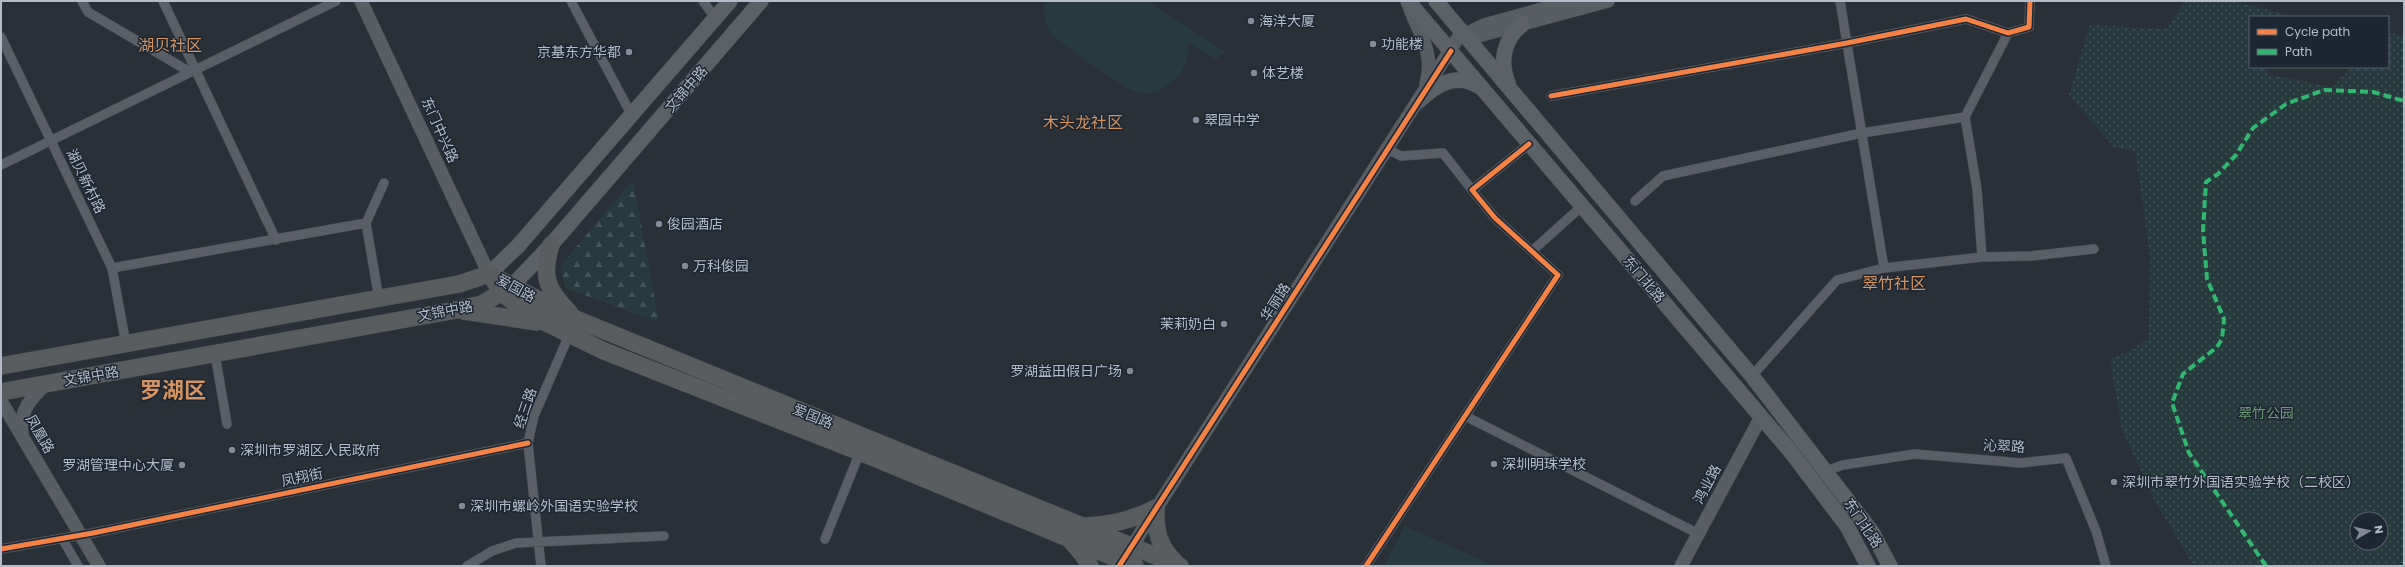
<svg xmlns="http://www.w3.org/2000/svg" width="2405" height="567" font-family="Poppins,'Noto Sans SC',sans-serif">
  <style>
    .grass { fill: url(#grass-dots); fill-rule: evenodd }
    .forest { fill: url(#forest-firs) }
    .garden { fill: #273a3e }
    .lines { fill: none; stroke-linecap: round; stroke-linejoin: round }
    .street-casing { stroke: #484c53; stroke-width: 10 }
    .secondary-casing { stroke: #484c53; stroke-width: 14 }
    .primary-casing { stroke: #484c55; stroke-width: 16 }
    .highway-casing { stroke: #474c53; stroke-width: 18 }
    .street { stroke: #5a5e66; stroke-width: 9 }
    .secondary { stroke: #595d64; stroke-width: 13 }
    .primary { stroke: #5c6168; stroke-width: 15 }
    .highway { stroke: #5a5d60; stroke-width: 17 }
    .quiet { stroke: #33b770; stroke-width: 4; stroke-dasharray: 8 4; stroke-linecap: butt }
    .cycleway-casing { stroke: #1d2633; stroke-width: 8 }
    .cycleway { stroke: #f48246; stroke-width: 5 }
    .poi-dot { fill: #848b96; stroke: #1d2633; stroke-width: 1.5 }
    .labels { text-anchor: middle; dominant-baseline: central; stroke-width: 3; stroke-linejoin: round; paint-order: stroke }
    .poi-label { font-size: 14px; fill: #b4bcc9; stroke: #1d2633; text-anchor: start }
    .street-label { font-size: 14px; fill: #b4bcc9; stroke: #1d2633 }
    .park-label { font-size: 14px; fill: #6b9a76; stroke: #1d2633 }
    .quarter-label { font-size: 16px; fill: #d59563; stroke: #1d2633 }
    .town-label { font-size: 22px; font-weight: bold; fill: #d59563; stroke: #1d2633 }
  </style>
  <defs>
    <pattern id="grass-dots" width="8" height="8" patternUnits="userSpaceOnUse"><rect width="8" height="8" fill="#273a3e"/><path d="M2 2h.1M6 6h.1" fill="none" stroke="#445559" stroke-width="1.8" stroke-linecap="round"/></pattern>
    <pattern id="forest-firs" width="22" height="20" patternUnits="userSpaceOnUse"><rect width="22" height="20" fill="#273a3e"/><path d="M5 1l3.5 6h-7zM16 11l3.5 6h-7z" fill="#445559"/></pattern>
  </defs>
  <rect width="100%" height="100%" fill="#2a3038"/>
  <!-- grass -->
  <path class="grass" d="M2185,1h49l49,13 -1,3h-32v50h18l-1,7 65,13 20,-20h36v-35l16,4v530h-210l-37,-61 -35,-75 -12,-71 22,-9 17,-12 1,-81 -15,-106 -21,-4 -45,-52 21,-70 77,4zM2357,519h24v24h-24z"/>
  <!-- forest -->
  <path class="forest" d="M633,180l26,142 -94,-34 -4,-23z"/>
  <!-- garden -->
  <path class="garden" d="M1045,1h103l77,51 -9,7 -28,-16c2,13 -2,26 -12,35 -8,7 -15,15 -26,15 -5,0 -11,0 -16,-2 -11,-4 -76,-49 -83,-58 -7,-11 -8,-20 -6,-32z
    M1405,526l90,40h-111z"/>
  <g class="lines">
    <defs>
      <path id="street" d="M82,1l6,11 102,60
        M163,1l113,239
        M571,1l60,113
        M703,1l12,17
        M1840,1l44,267
        M1,37l111,231 14,76
        M1551,96l296,-53 119,-24 42,14 21,-6 1,-26
        M1387,149l14,7 42,-3 29,37
        M1,165l335,-164
        M1635,201l28,-25 199,-43 103,-16
        M1532,251l50,-45
        M1982,257l-5,-68 -12,-72 43,-84
        M112,268l254,-45
        M379,299l-13,-76 18,-40
        M215,354l12,70
        M1752,376l85,-96 47,-12 98,-11 49,-1 63,-7
        M1465,416l234,118
        M1826,471l17,-6 72,-11 106,9 45,-5 30,73 10,35
        M62,538l16,28
        M825,539l35,-87
        M1,549l92,-16 435,-90
        M467,566l25,-15 24,-8 148,-7
        M541,566l-13,-123 6,-27 35,-81
        M1366,566l192,-291 -63,-57 -23,-28 57,-46"/>
      <path id="secondary" d="M361,1l128,273
        M1408,3c10,31 27,46 18,82
        M1478,36l130,-35
        M1,401l98,165
        M22,434c-4,-22 10,-37 24,-50
        M1127,554l331,-516 26,-13 87,-24
        M1681,566l80,-149"/>
      <path id="primary" d="M1408,1l383,451 56,74 21,40
        M1436,1l316,375 120,156 18,34
        M1508,83c-9,-22 -4,-45 15,-59
        M1419,101c17,-17 38,-29 61,-14
        M489,274l29,-28 212,-245
        M512,286l39,-41 210,-244"/>
      <path id="highway" d="M551,245c-10,31 -4,45 18,67
        M489,274l87,45 604,247
        M493,279l9,14 30,23 72,35 256,101 275,114
        M464,311l73,11
        M1,366l458,-82 30,-10
        M1,392l455,-82 26,-6 30,-18
        M1156,508c-1,23 3,39 20,55
        M1086,526c26,-1 47,-6 70,-18
        M1071,541l12,14 7,11"/>
    </defs>
    <!-- street casing -->
    <use href="#street" class="street-casing"/>
    <!-- secondary casing -->
    <use href="#secondary" class="secondary-casing"/>
    <!-- primary casing -->
    <use href="#primary" class="primary-casing"/>
    <!-- highway casing -->
    <use href="#highway" class="highway-casing"/>
    <!-- street -->
    <use href="#street" class="street"/>
    <!-- secondary -->
    <use href="#secondary" class="secondary"/>
    <!-- primary -->
    <use href="#primary" class="primary"/>
    <!-- highway -->
    <use href="#highway" class="highway"/>
    <!-- quiet -->
    <path class="quiet" d="M2266,566l-77,-113 -17,-50 11,-29 34,-27 5,-8 2,-20 -17,-40 -4,-48 3,-49 12,-8 18,-19 17,-27 33,-24 38,-14 49,2 31,9"/>
    <defs>
      <path id="cycleway" d="M1551,96l296,-53 119,-24 42,14 21,-6 1,-26
        M1,549l92,-16 435,-90
        M1119,566l332,-515
        M1366,566l192,-291 -63,-57 -23,-28 57,-46"/>
    </defs>
    <!-- cycleway casing -->
    <use href="#cycleway" class="cycleway-casing"/>
    <!-- cycleway -->
    <use href="#cycleway" class="cycleway"/>
  </g>
  <!-- markers -->
  <g class="poi-dot">
    <circle cx="1251" cy="21" r="4"/>
    <circle cx="1373" cy="44" r="4"/>
    <circle cx="629" cy="52" r="4"/>
    <circle cx="1254" cy="73" r="4"/>
    <circle cx="1196" cy="120" r="4"/>
    <circle cx="659" cy="224" r="4"/>
    <circle cx="685" cy="266" r="4"/>
    <circle cx="1224" cy="324" r="4"/>
    <circle cx="1130" cy="371" r="4"/>
    <circle cx="232" cy="450" r="4"/>
    <circle cx="1494" cy="464" r="4"/>
    <circle cx="182" cy="465" r="4"/>
    <circle cx="2114" cy="482" r="4"/>
    <circle cx="462" cy="506" r="4"/>
  </g>
  <g class="labels">
    <!-- poi labels -->
    <g class="poi-label">
      <text x="1259" y="21">海洋大厦</text>
      <text x="1381" y="44">功能楼</text>
      <text x="621" y="52" text-anchor="end">京基东方华都</text>
      <text x="1262" y="73">体艺楼</text>
      <text x="1204" y="120">翠园中学</text>
      <text x="667" y="224">俊园酒店</text>
      <text x="693" y="266">万科俊园</text>
      <text x="1216" y="324" text-anchor="end">茉莉奶白</text>
      <text x="1122" y="371" text-anchor="end">罗湖益田假日广场</text>
      <text x="240" y="450">深圳市罗湖区人民政府</text>
      <text x="1502" y="464">深圳明珠学校</text>
      <text x="174" y="465" text-anchor="end">罗湖管理中心大厦</text>
      <text x="2122" y="482">深圳市翠竹外国语实验学校（二校区）</text>
      <text x="470" y="506">深圳市螺岭外国语实验学校</text>
    </g>
    <!-- street labels -->
    <g class="street-label">
      <text transform="translate(686 89) rotate(-49)">文锦中路</text>
      <text transform="translate(440 130) rotate(66)">东门中兴路</text>
      <text transform="translate(86 181) rotate(64)">湖贝新村路</text>
      <text transform="translate(1644 279) rotate(50)">东门北路</text>
      <text transform="translate(516 288) rotate(29)">爱国路</text>
      <text transform="translate(1275 302) rotate(-57)">华丽路</text>
      <text transform="translate(445 311) rotate(-11)">文锦中路</text>
      <text transform="translate(91 376) rotate(-10)">文锦中路</text>
      <text transform="translate(525 408) rotate(-71)">经三路</text>
      <text transform="translate(813 416) rotate(22)">爱国路</text>
      <text transform="translate(40 434) rotate(60)">凤凰路</text>
      <text transform="translate(2004 446) rotate(3)">沁翠路</text>
      <text transform="translate(302 477) rotate(-12)">凤翔街</text>
      <text transform="translate(1707 484) rotate(-62)">鸿业路</text>
      <text transform="translate(1863 523) rotate(56)">东门北路</text>
    </g>
    <!-- park labels -->
    <g class="park-label">
      <text x="2266" y="413">翠竹公园</text>
    </g>
    <!-- quarter labels -->
    <g class="quarter-label">
      <text x="170" y="45">湖贝社区</text>
      <text x="1083" y="122">木头龙社区</text>
      <text x="1894" y="283">翠竹社区</text>
    </g>
    <!-- town labels -->
    <g class="town-label">
      <text x="173" y="390">罗湖区</text>
    </g>
  </g>
  <!-- border -->
  <rect width="2405" height="567" fill="none" stroke="#b4bcc9" stroke-width="4"/>
  <!-- legend -->
  <rect x="2249" y="16" width="140" height="52" fill="#1d2633" stroke="#59626f"/>
  <rect x="2257" y="29" width="20" height="6" fill="#f48246" stroke="#59626f"/>
  <text x="2285" y="36" font-size="12" fill="#b4bcc9">Cycle path</text>
  <rect x="2257" y="49" width="20" height="6" fill="#33b770" stroke="#59626f"/>
  <text x="2285" y="56" font-size="12" fill="#b4bcc9">Path</text>
  <!-- north arrow -->
  <g transform="translate(2369 531) rotate(81)"><circle r="19" fill="#1d2633" stroke="#59626f"/>
  <path d="M0-3L7 15L0 10L-7 15Z" fill="#848b96"/>
  <text y="-6" font-size="11" font-weight="bold" text-anchor="middle" fill="#b4bcc9">N</text>
  </g>
</svg>
